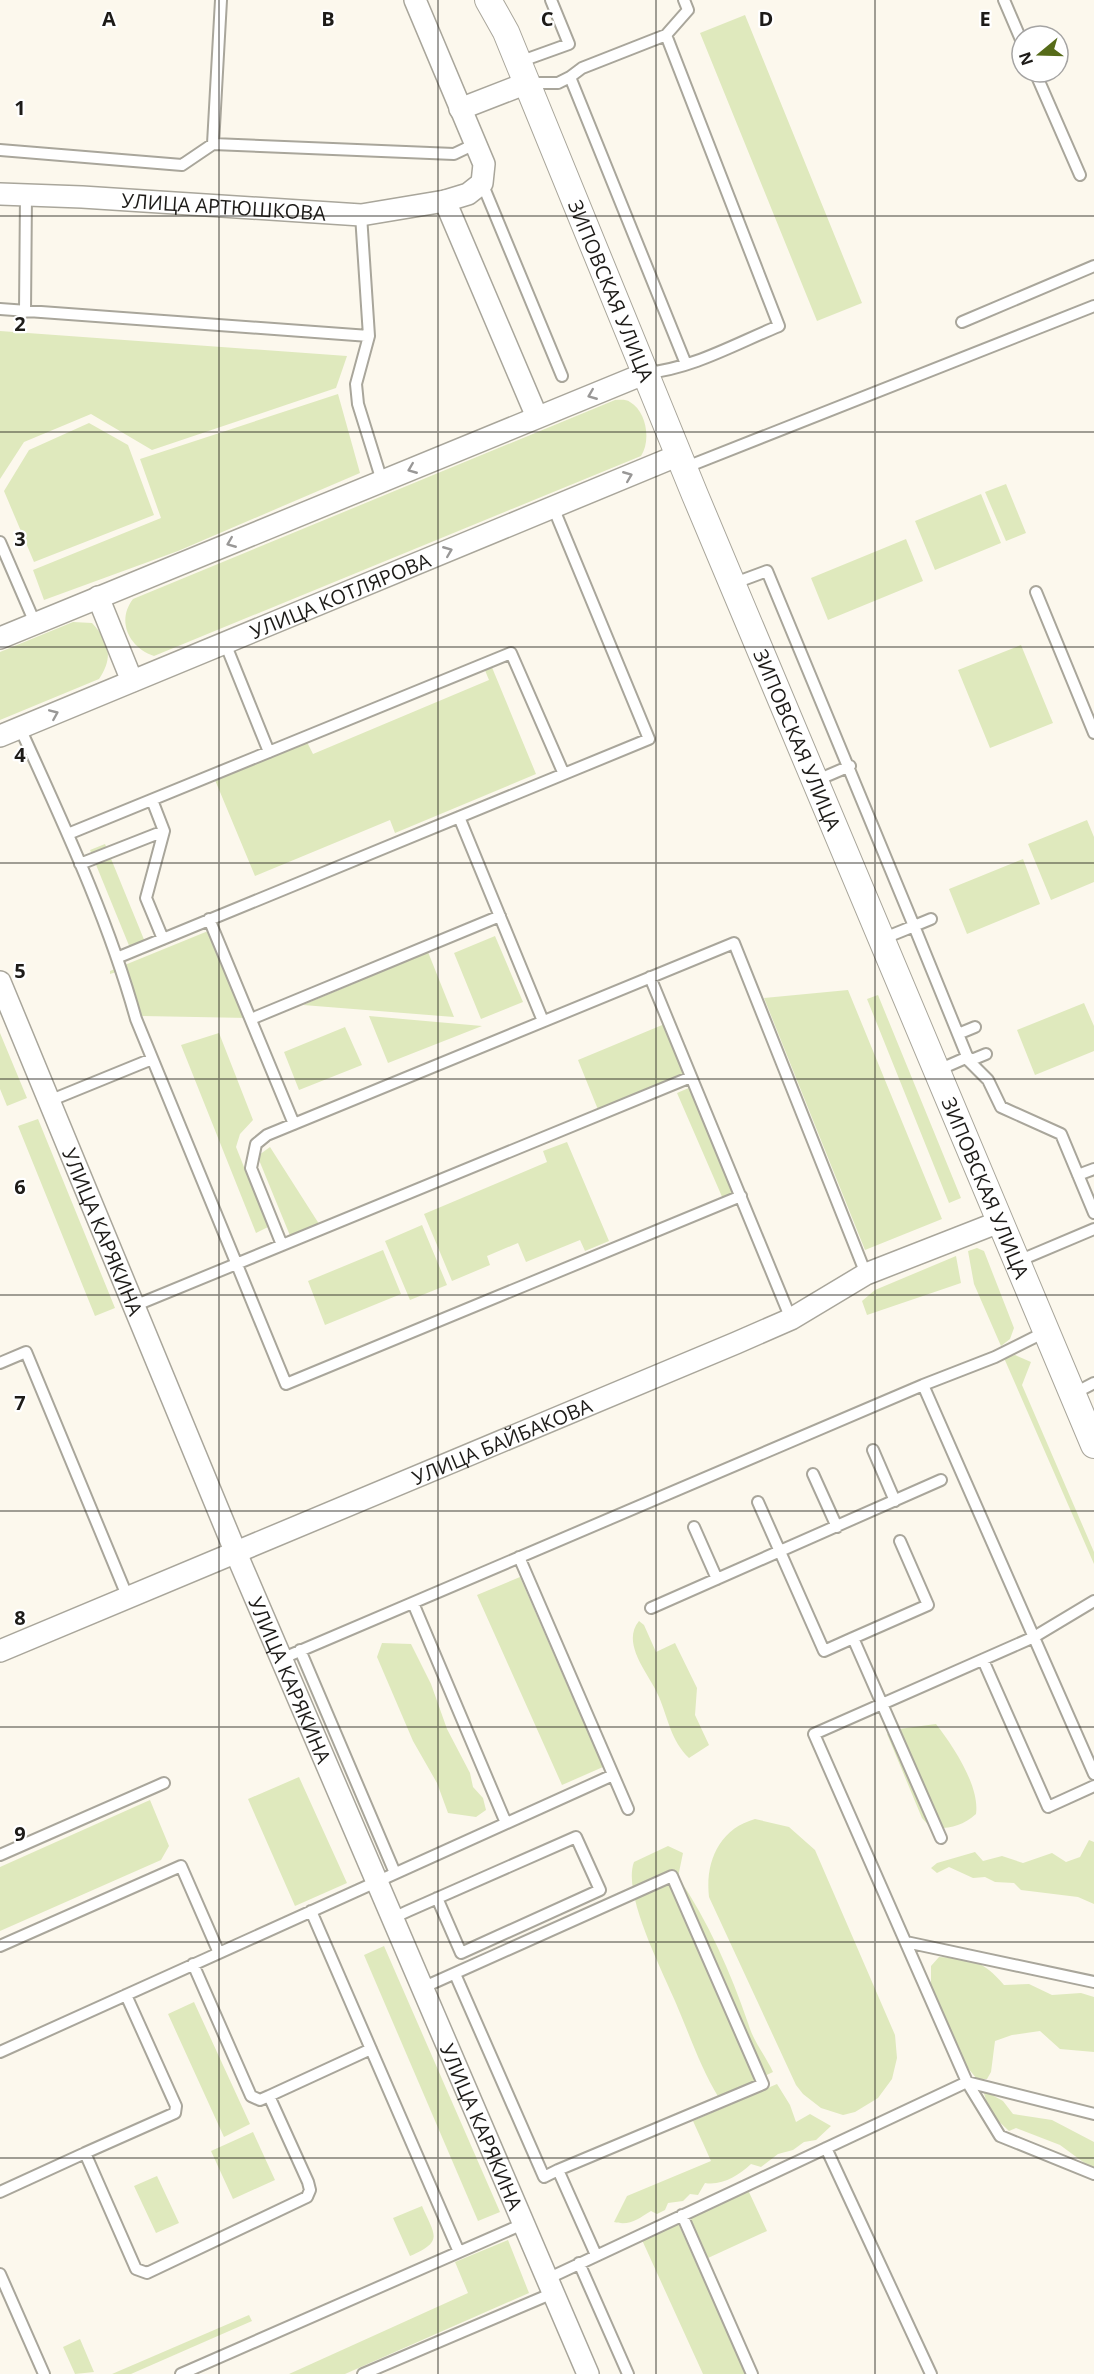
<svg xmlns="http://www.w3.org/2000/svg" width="1094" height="2374" font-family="'Open Sans',sans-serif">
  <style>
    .green { fill: #dfe9bd }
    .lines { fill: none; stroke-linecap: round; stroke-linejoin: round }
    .service-casing { stroke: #a9a69b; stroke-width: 14 }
    .minor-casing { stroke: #a9a69b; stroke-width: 24 }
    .tertiary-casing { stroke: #a9a69b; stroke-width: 28 }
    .service { stroke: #fff; stroke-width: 10 }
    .minor { stroke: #fff; stroke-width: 21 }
    .tertiary { stroke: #fff; stroke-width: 26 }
    .oneway { stroke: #999897 }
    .grid { fill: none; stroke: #1d1b18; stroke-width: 1.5; stroke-opacity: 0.55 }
    .labels { text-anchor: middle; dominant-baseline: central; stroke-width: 4.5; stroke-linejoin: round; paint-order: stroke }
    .street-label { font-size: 20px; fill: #1d1b18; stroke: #fff }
    .grid-label { font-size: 20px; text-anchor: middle; font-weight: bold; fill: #1d1b18; stroke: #fff; stroke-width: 4.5; stroke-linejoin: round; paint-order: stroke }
  </style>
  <rect width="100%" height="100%" fill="#fcf8ed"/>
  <!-- green -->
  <path class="green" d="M745,15l117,288 -45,18 -117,-288z
    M0,331l347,25 -11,32 -184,62 -61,-36 -67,28 -24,37z
    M338,394l22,79 -182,78 -134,49 -11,-30 128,-52 -21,-59z
    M615,400c5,0 11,-1 15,2 17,10 21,39 11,54l-487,200c-25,-8 -38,-35 -21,-57z
    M89,423l39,22 26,70 -120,47 -30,-71 25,-41z
    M1006,484l20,49 -20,8 -21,-49z
    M981,494l20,49 -66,27 -20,-49z
    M906,539l17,42 -95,39 -17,-42z
    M73,622l19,1c17,18 22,34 7,56l-99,41v-68z
    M1021,645l32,78 -63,25 -32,-78z
    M491,665l45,109 -141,59 -5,-13 -135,56 -40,-96 92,-38 6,12 176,-74 -5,-12z
    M1087,820l7,17v45l-43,18 -23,-56z
    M105,844l40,98 -15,6 -40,-98z
    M1023,859l17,45 -73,30 -18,-45z
    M213,929l36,89 -107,-2 -19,-46 -13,4v-3z
    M495,936l28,66 -42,17 -27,-66z
    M428,952l26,65 -151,-12z
    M848,990l94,229 -77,31 -101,-252z
    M878,995l83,203 -12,5 -82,-204z
    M1084,1003l10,23v25l-59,24 -18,-45z
    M369,1016l113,10 -94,37z
    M667,1023l21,52 -89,37 -21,-52z
    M345,1027l17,38 -63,25 -15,-38z
    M0,1033l27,65 -20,8 -7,-17z
    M219,1033l34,87 -13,14 -4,13 32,80 -12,6 -75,-188z
    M691,1087l45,106 -13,6 -46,-106z
    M38,1119l77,189 -20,8 -77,-190z
    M567,1142l42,99 -24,10 -5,-11 -54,22 -8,-19 -31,13 3,9 -38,16 -28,-67 123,-52 -4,-11z
    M270,1147l51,80 -30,11 -32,-78v-5z
    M422,1225l25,60 -37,15 -25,-59z
    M977,1248l7,3 30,77 -4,11 -9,7 -27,-62 -6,-33z
    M383,1250l18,44 -76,31 -17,-44z
    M956,1256l5,27 -94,32 -5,-14 13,-11z
    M1015,1355l16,7 -9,23 72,167v12l-90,-206z
    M520,1577l83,190 -41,18 -85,-190z
    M639,1621l5,4 12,27 19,-9 22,45 -2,27 14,30 -20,13c-18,-17 -21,-40 -30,-61 -9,-22 -39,-53 -20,-76z
    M382,1643l29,1 20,40 16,45 23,44 3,14 10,11 3,12 -10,7 -28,-4 -11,-30 -24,-42 -36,-84z
    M936,1724c17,22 44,62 40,90 -14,12 -26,15 -45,14l-9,-10 -35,-84 12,-5z
    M299,1777l48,106 -52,23 -47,-107z
    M150,1800l19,46 -8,14 -161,71v-64z
    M755,1819l34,8 26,23 80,185 2,23 -5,21 -14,19 -23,14 -12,3 -22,-7 -18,-14 -7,-9 -87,-188c-4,-35 10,-68 46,-78z
    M1089,1840l5,2v62l-16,-7 -57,-7 -7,-7 -19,-1 -10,-5 -12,1 -24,-11 -12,6 -6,-5 6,-5 38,-11 8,9 19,-5 21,7 29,-10 14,9 14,-5z
    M668,1846l15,7 -5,24c30,44 53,96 70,146 5,18 17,32 25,49l-54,26c-19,-31 -30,-65 -44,-97 -13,-31 -53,-108 -41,-139z
    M384,1946l116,266 -22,9 -114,-266z
    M939,1957c31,1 44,3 65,28l25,-1 23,11 29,-2 13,4v55l-34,-3 -20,-18 -28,4 -17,6 -4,31 -4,7h-10l-10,-12 -36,-82v-19z
    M194,2002l56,122 -26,13 -56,-123z
    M777,2084l13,21 6,17 14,-8 21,12 -15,14 -12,2 -11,8 -15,4 -17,13 -10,-3c-12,11 -29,22 -46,19l-7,12 -8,-1 -7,7 -15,2 -3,7 -8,4 -6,-3c-13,8 -21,15 -37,11l13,-26 84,-35 -18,-40z
    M983,2090l20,11 10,13 39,6 42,22v28l-34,-25 -44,-17 -7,3 -19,-18z
    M253,2132l22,48 -42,19 -22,-48z
    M157,2176l22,47 -23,10 -22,-47z
    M748,2190l19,41 -59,27 -18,-41z
    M422,2206c13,30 22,35 -12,50l-17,-38z
    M678,2223l68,151h-43l-61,-134z
    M508,2240l21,53 -184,81h-56l179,-81 -13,-31z
    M249,2315l3,6 -121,53h-19z
    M80,2339l14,33 -19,2 -12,-27z"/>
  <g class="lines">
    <defs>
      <path id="service" d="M1004,0l18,42
        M666,35l22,-25 -4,-10
        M519,62l50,-18 -18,-44
        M1035,72l45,103
        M527,83h31l12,-6
        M213,144l8,-144
        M0,150l182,15 31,-21 241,10 21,-10
        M482,183l80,193
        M361,215l8,121
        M0,309l369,27 -13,48 2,20 24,77
        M25,312l1,-117
        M962,322l132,-56
        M646,373c46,-4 91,-30 133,-47l-113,-291 -84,33 -12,9 116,287
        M684,468l410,-162
        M0,542l35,81
        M732,584l35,-13 147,355 17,-7
        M1036,592l58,141
        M225,643l44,109
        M20,728c43,95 88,190 116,291l150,365 455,-188
        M815,781l35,-15
        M152,800l12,31 -18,67 17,41
        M459,817l84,204
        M68,834l443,-181 52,119
        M80,864l84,-33
        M209,919l85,205
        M882,939l32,-13 55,135 19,19 13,27 60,27 33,79
        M119,957l530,-218 -96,-232
        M650,977l141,342
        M251,1019l249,-103
        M958,1034l17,-7
        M969,1061l17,-7
        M936,1071l32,-14
        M49,1101l103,-42
        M1078,1175l16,-6
        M282,1245l-31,-77 5,-24 11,-9 467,-192 132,331
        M1016,1262l78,-33
        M134,1306l557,-229
        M0,1363l26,-11 102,246
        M923,1385l171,389
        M1073,1394l21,-11
        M873,1450l22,51
        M813,1474l24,53
        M758,1502l66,149 29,-13
        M694,1527l23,52
        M900,1541l28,64 -75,33 88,200
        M519,1557l109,252
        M1094,1601l-60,36 -220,97 153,348 33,54 94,38
        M413,1603l93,220
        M651,1608l290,-128
        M300,1650l95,223
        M281,1659l642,-274 72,-28 50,-25
        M983,1660l65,147 46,-21
        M0,1855l164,-72
        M311,1911l148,341
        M393,1918l15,-7 168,-74 24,53 -139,63 -24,-55
        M906,1942l188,40
        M0,1946l181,-80 38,87
        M193,1964l58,132 9,4 9,-4
        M455,1974l89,203 14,-7
        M422,1988l250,-112 91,208 -205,86 38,85
        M0,2052l613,-277
        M826,2148l105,226
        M85,2153l90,-40 1,-7 -50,-111
        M0,2192l85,-39 51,116 11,4 160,-76 3,-7 -2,-8 -39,-86 102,-47
        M682,2215l70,159
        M579,2263l49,111
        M0,2274l44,100
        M547,2279l420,-197 127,32
        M181,2374l342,-150
        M363,2374l190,-81"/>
      <g id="minor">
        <path d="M460,109l67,-26"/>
        <path id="s1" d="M0,194l82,3 279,18 84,-14 23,-7 14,-11 2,-19 -69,-164"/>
        <path d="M445,201l92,216"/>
        <path d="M98,597l34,84"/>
        <path d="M0,638l646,-265"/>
        <path id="s2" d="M0,736l679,-281"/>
        <path id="s3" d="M0,982l236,571 352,821"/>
        <path id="s4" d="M0,1651l736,-308 55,-24 75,-45 133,-52"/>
      </g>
      <g id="tertiary">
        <path id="s5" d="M488,0l18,32 189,463 399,950"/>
      </g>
    </defs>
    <!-- service casing -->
    <use href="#service" class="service-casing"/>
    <!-- minor casing -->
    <use href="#minor" class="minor-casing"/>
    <!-- tertiary casing -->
    <use href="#tertiary" class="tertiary-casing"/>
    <!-- service -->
    <use href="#service" class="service"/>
    <!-- minor -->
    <use href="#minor" class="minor"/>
    <!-- tertiary -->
    <use href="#tertiary" class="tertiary"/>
  </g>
  <!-- one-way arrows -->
  <defs><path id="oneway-chevron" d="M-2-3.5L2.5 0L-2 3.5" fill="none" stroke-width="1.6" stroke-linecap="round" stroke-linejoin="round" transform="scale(1.5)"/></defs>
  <g class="oneway">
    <use href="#oneway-chevron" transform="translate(592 395) rotate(158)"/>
    <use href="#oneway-chevron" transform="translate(412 469) rotate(158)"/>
    <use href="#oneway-chevron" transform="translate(628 476) rotate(-22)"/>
    <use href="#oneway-chevron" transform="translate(231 543) rotate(158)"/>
    <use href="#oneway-chevron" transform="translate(448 551) rotate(-22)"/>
    <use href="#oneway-chevron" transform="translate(54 714) rotate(-23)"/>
  </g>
  <!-- grid -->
  <path class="grid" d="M219,0v2374M438,0v2374M656,0v2374M875,0v2374M0,216h1094M0,432h1094M0,647h1094M0,863h1094M0,1079h1094M0,1295h1094M0,1511h1094M0,1727h1094M0,1942h1094M0,2158h1094"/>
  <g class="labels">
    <!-- street labels -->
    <g class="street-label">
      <text stroke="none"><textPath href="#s1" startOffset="224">УЛИЦА АРТЮШКОВА</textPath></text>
      <text stroke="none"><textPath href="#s5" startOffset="316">ЗИПОВСКАЯ УЛИЦА</textPath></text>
      <text stroke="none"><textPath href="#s2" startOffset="368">УЛИЦА КОТЛЯРОВА</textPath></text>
      <text stroke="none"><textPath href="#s5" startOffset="802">ЗИПОВСКАЯ УЛИЦА</textPath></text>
      <text stroke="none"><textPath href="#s5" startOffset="1288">ЗИПОВСКАЯ УЛИЦА</textPath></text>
      <text stroke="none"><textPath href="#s3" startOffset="270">УЛИЦА КАРЯКИНА</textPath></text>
      <text stroke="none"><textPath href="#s4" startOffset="544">УЛИЦА БАЙБАКОВА</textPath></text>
      <text stroke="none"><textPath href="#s3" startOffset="756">УЛИЦА КАРЯКИНА</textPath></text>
      <text stroke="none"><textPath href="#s3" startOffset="1242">УЛИЦА КАРЯКИНА</textPath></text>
    </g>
  </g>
  <g class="grid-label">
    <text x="109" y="26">A</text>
    <text x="328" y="26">B</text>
    <text x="547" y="26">C</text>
    <text x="766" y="26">D</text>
    <text x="985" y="26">E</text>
    <text x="20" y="115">1</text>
    <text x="20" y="331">2</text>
    <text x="20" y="546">3</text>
    <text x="20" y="762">4</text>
    <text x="20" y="978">5</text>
    <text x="20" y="1194">6</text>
    <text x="20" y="1410">7</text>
    <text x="20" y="1625">8</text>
    <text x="20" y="1841">9</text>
  </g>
  <!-- north arrow -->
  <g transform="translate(1040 54) rotate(251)"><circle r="28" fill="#ffffff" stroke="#a5a4a3" stroke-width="1.5"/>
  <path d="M0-4.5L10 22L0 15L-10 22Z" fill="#566b19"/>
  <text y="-9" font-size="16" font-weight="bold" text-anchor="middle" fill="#1d1b18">N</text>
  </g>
</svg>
